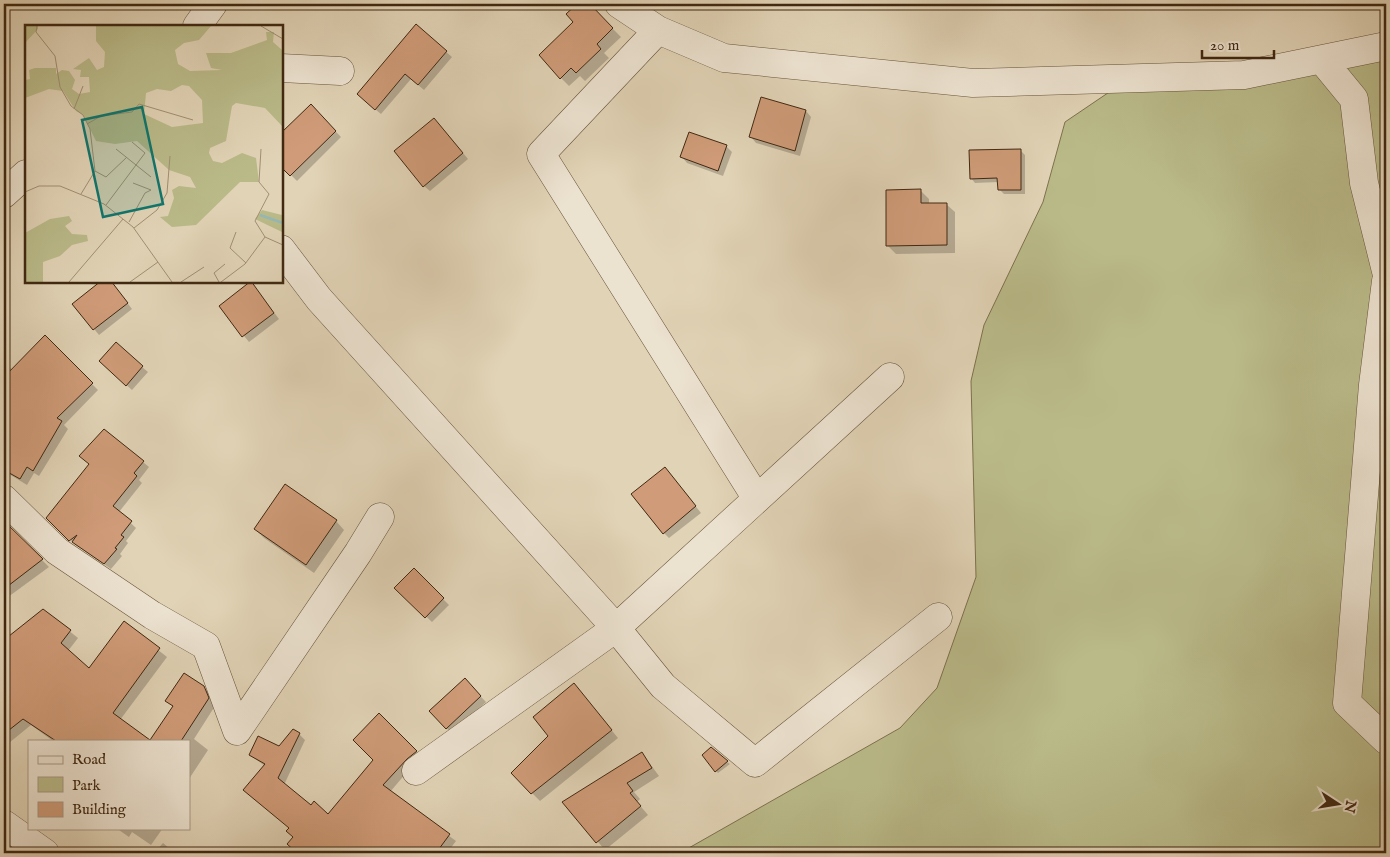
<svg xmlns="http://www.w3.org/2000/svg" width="1390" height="857" font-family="'IM FELL English',serif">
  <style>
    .green { fill: #baba89; stroke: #7d714d }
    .shadow { fill: #0003 }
    .building { fill: #cf9b78; stroke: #402811 }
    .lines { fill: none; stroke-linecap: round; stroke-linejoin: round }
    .minor-casing { stroke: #68533a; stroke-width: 29 }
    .minor { stroke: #ece2d0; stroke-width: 28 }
    .inset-river { fill: none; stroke: #95b7b4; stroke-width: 2.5 }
    .inset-road { fill: none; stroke: #a18f74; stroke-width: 1 }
    .view { fill: #0f766e; fill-opacity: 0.15; stroke: #0f766e; stroke-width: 2.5 }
    .inset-edge { fill: none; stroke: #402811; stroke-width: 2.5 }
  </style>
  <rect width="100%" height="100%" fill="#e1d3b6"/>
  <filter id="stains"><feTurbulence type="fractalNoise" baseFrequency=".004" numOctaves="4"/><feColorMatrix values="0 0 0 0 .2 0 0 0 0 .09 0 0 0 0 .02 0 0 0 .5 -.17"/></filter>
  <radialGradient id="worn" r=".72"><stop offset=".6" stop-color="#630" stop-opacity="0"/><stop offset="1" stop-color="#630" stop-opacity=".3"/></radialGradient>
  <!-- green -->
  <path class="green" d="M1386,46v807h-706l220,-125 37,-40 39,-111 -5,-196 13,-56 59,-123 22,-80 62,-42z"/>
  <!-- shadow -->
  <path class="shadow" d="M578,4l9,7 4,-4 30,30 -17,16 5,5 -24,23 -5,-5 -11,10 -8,-8 14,-56 -7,-8z
    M416,26l36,31 -28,33 -13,-11 -30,35 -17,-14z
    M762,98l44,13 5,6 -11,39 -44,-13 -5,-6z
    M311,106l30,31 -44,44 -16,-16z
    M440,125l28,34 -38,32 -6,-5z
    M726,146l6,6 -9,24 -36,-13 -5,-6z
    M1020,150l5,5v39h-21l-5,-5v-7l-24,1 -4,-5z
    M920,190l9,9v5h17l9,8v41l-59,1 -8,-8z
    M1383,191h3v11z
    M113,284l19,25 -33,26 -25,-31z
    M256,289l23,30 -30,23 -29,-36z
    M45,337l53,53 -34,35 4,4 -29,47 -5,-3 -7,12 -23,-14v-110l8,9z
    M106,367h36l6,5 -16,18z
    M104,430l45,37 -10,13 3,3 -23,29 17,16 -10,13 2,2 -8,11 2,2 -11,13 -35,-24 -28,-27 42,-54z
    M670,474l31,39 -32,25 -5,-5z
    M336,521l8,9 -30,43 -50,-35 -9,-9z
    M4,522l45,45 -45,33z
    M414,570l35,35 -17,17 -36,-34z
    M43,610l35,28 -10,13 21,18 35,-46 43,34 -47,63 29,21h-96l-22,-16 -27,22v-105z
    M465,680l21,22 -34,32 -21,-23z
    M574,685l44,53 -78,63 -28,-28 38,-37z
    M203,687l8,8 4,11 -21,33 14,11 -19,29v-38h-38l22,-34 -6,-6z
    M379,715l44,43 -10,7 -23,27 66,49 -9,12h-149l-10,-9 7,-7 -30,-71 -15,-11 29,-7 20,-14 6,6 -21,45 27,22 17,9 47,-56z
    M711,749l19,15 -12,9 -2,-2z
    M642,753l17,23 -25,16 6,7 -3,3 11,13 -43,35 -41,-48z
    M116,828h47l-12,17 -19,-13 -3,5z
    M163,843l12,10h-21z"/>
  <!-- building -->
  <path class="building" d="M577,4h13l23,24 -16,16 4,5 -25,24 -5,-5 -11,11 -21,-24 34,-33 -7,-8z
    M416,24l31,27 -29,34 -13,-11 -30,36 -18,-16z
    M761,97l45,13 -11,41 -46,-14z
    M311,104l25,27 -46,45 -9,-9v-34z
    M434,118l29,35 -40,34 -29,-36z
    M689,132l38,13 -9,26 -38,-14z
    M1021,149v41h-23l-1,-12 -27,1 -1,-29z
    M921,189v14h26v42l-61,1v-56z
    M101,281h10l17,22 -35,27 -21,-26z
    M251,281l23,32 -32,24 -23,-31z
    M45,335l48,48 -36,35 5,3 -29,50 -6,-4 -7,12 -16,-9v-93z
    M116,342l27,24 -17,20 -27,-25z
    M104,429l40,32 -10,12 3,3 -24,30 19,15 -11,14 3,2 -9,11 2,1 -13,15 -32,-22 5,-7 -8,6 -23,-23 43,-54 -10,-8z
    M665,467l31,39 -33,28 -32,-40z
    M285,484l52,36 -31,45 -52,-36z
    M4,521l39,38 -39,30z
    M414,568l30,30 -19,20 -31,-30z
    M43,609l28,21 -10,13 28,25 35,-47 36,27 -47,65 37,27 23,-34 -8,-5 19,-28 20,13 5,12 -28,43h-125l-33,-22 -19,15v-94z
    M465,678l16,18 -35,33 -17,-18z
    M574,683l38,47 -81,64 -20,-21 37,-37 -15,-19z
    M379,713l38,38 -10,8 -24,26 67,49 -14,19h-139l-10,-9 6,-7 -7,-6 3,-3 -46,-38 22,-26 -16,-9 9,-19 21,10 14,-17 7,4 -22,45 33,27 3,-4 14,13 45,-54 -20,-20z
    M711,747l17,14 -13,11 -13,-17z
    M642,752l10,16 -25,15 6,8 -3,2 11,13 -45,37 -34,-41z"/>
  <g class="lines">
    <defs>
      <path id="minor" d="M619,4l39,26
        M197,26l16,-22
        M1322,60l32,39 10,84 22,88
        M281,68l59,3
        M4,194l22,-20
        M281,249l38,50 297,329 47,58 92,77 183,-146
        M1386,281l-13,104 -26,318 39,37
        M4,499l53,52 95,64 54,31 31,85 121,-178 22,-36
        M757,499l-216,-345 117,-124 66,28 249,25 271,-8 142,-29
        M416,771l200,-143 274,-251
        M4,824l41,29"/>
    </defs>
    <!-- minor casing -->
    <use href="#minor" class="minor-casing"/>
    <!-- minor -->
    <use href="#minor" class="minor"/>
  </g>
  <!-- overview -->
  <g transform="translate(25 25)">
    <rect width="258" height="258" fill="#e1d3b6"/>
    <path d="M0,1h13v3l-13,14zM71,1h115l-12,14 -15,3 -9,7 3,14 12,7 32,-1 -11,-2 -5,-15h25l36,-13 -1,-8h8l-1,10 9,8v76l-17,-18 -29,-5 -4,3 -6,35 -16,7 -1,5 4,8 9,2 20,-10 14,5 3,24h-19l-44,43 -24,2 -12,-10 8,-1 6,-18 -2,-8 7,-4 17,2 -6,-11 -21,-7 -32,-29 -22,3 -19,-3 -13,-26 -7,-4 -13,-20 -14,-2 -24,9v-18l5,-1 -1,-9 6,-2h21v6l6,-4 7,1 6,9 -3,9 7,5 11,-2 -1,-15h-9l1,-7 -8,-1 16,-11 8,12 7,-3 1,-15 -9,-11zM157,60l7,1 13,14 1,23 -31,4 -28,-13 2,-21 11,-4 14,2zM237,185l20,5v17l-27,-13zM44,191l3,5 -7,5 7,8 15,1 1,6 -16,4 -12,11 -17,6v20h-18v-49l25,-14z" fill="#baba89" fill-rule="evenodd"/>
    <path class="inset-river" d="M235,190l23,8"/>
    <path class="inset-road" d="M12,1l-1,6 19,24 5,31 11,19 12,9 7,14 5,42 11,6 21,-20M236,1l22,13M49,84l9,-23M62,99l14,-8 31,-4 7,-8 54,16M91,124l35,28M236,124l-2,33 10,12 -14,27 10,16M0,167l14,-6h21l44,18 29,23 39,55M56,169l14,-23M81,180l39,-52 -13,-11M104,197l16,-29 6,-3 -18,-7M109,203l23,-18 10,-17 3,-37M211,207l-6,16 16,15M240,212l18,8M44,257l54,-63M105,257l28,-20M156,257l23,-15M194,257l-5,-9 11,-9M196,257l24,-18 20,-27"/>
    <path class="view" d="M117,82l21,97 -60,13 -21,-97z"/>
    <rect width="258" height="258" class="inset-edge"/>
  </g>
  <!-- margin -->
  <rect width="1390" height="857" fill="none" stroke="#e1d3b6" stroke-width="20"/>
  <rect x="5" y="5" width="1380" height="847" fill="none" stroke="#402811" stroke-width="2.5"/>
  <rect x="10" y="10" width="1370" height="837" fill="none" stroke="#402811"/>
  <!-- legend -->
  <rect x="28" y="740" width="162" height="90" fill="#ece2d0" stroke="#a79884"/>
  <rect x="38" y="756" width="25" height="8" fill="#ece2d0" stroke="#a79884"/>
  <text x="72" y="764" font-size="15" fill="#402811">Road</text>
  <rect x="38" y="777" width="25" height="15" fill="#baba89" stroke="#a79884"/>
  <text x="72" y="790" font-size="15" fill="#402811">Park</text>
  <rect x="38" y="802" width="25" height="15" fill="#cf9b78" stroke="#a79884"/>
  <text x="72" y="814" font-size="15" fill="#402811">Building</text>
  <!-- north arrow -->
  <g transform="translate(1338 804) rotate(102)" stroke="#ece2d0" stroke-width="4" paint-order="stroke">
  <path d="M0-4L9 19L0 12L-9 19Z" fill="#402811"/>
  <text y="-8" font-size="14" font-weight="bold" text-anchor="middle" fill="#402811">N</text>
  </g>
  <!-- scale -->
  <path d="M1202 50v8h72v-8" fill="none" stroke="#402811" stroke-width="2.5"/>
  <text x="1210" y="50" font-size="15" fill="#402811" stroke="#ece2d0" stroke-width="4" paint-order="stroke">20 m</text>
  <rect width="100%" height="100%" filter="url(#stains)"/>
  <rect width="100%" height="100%" fill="url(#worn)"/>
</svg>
